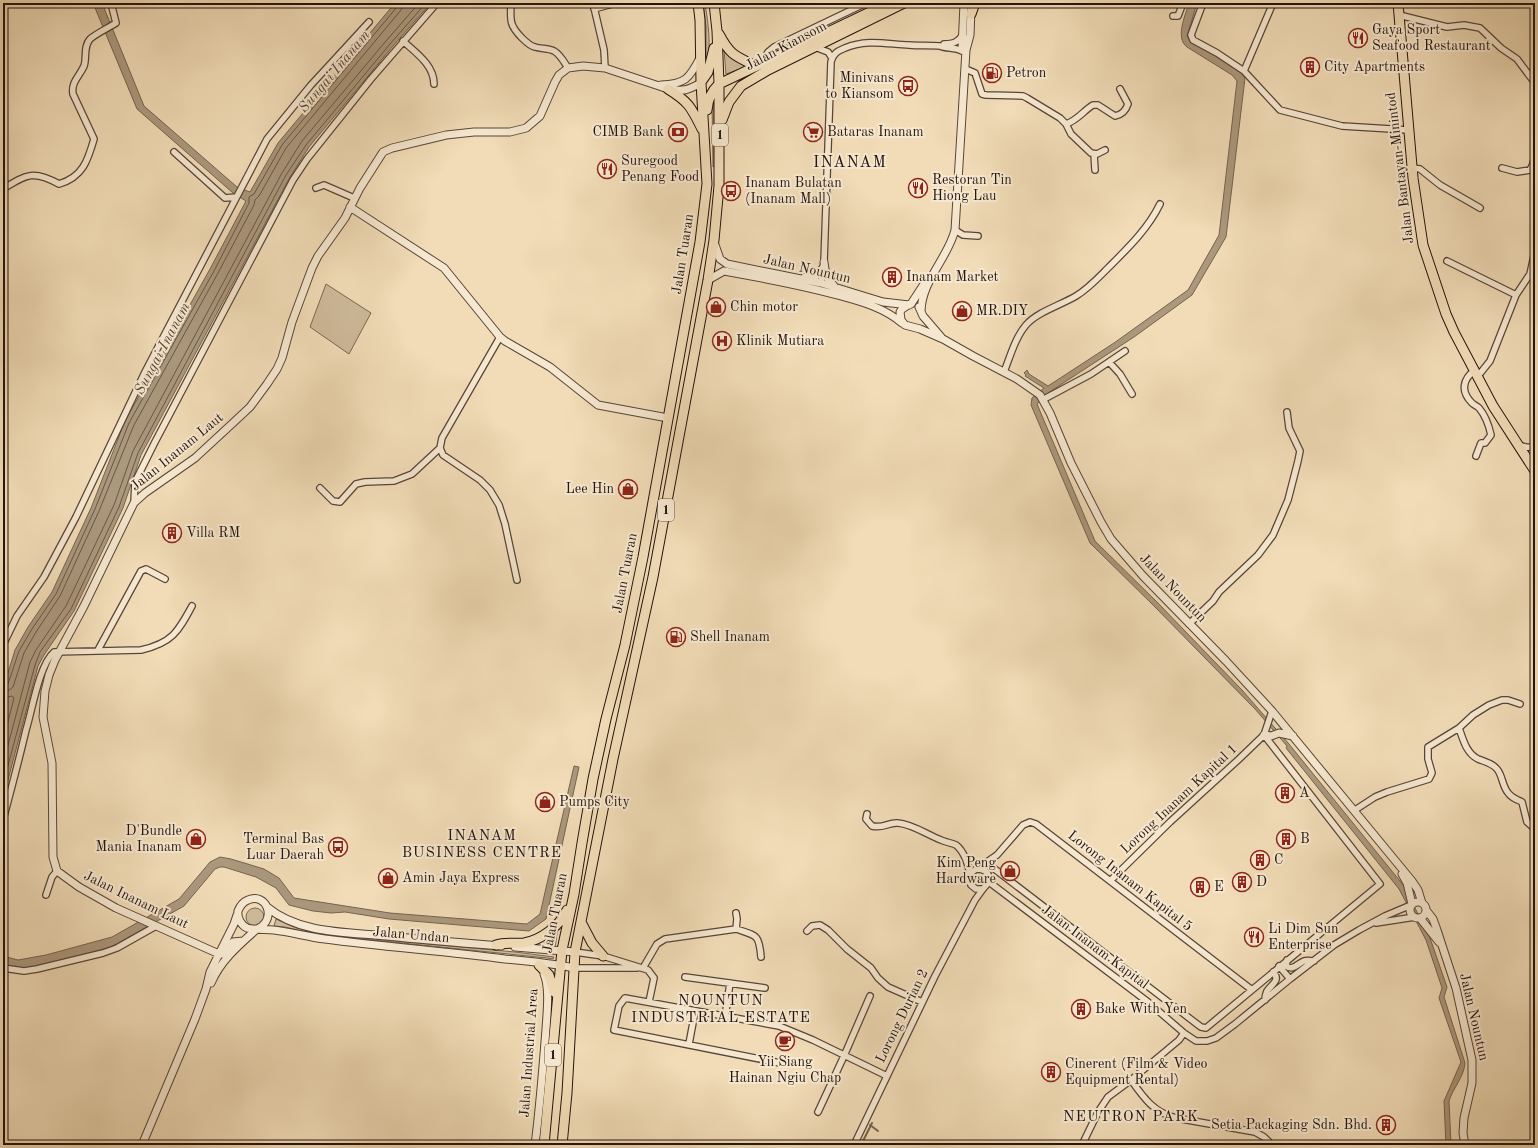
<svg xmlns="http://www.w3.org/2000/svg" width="1538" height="1148" font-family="'Old Standard TT',serif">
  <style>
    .green { fill: #ceba9a; stroke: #796654 }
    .water { fill: #ab987d; stroke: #756350 }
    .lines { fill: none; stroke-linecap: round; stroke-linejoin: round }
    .shore { stroke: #685645; stroke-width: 1 }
    .stream { stroke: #756350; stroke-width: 2 }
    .minor-casing { stroke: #574538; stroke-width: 8 }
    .tertiary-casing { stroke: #574538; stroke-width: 9 }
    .primary-casing { stroke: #24130d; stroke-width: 11 }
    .minor { stroke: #f6e8d0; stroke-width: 5.5 }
    .tertiary { stroke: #f6e8d0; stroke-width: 7 }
    .primary { stroke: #f1dcb7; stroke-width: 9 }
    .labels { text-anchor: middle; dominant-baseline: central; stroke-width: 4; stroke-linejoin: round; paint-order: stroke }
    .shield { fill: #f6e8d0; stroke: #635348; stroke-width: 1 }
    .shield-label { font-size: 13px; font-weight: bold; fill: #24130d }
    .poi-label { font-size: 14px; fill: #24130d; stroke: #f6e8d0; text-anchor: start }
    .street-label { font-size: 14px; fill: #24130d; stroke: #f6e8d0 }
    .water-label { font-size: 15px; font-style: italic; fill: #5a483a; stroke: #f6e8d0 }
    .neighbourhood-label { font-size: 15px; letter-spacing: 1px; fill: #24130d; stroke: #f6e8d0 }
    .quarter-label { font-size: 16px; letter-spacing: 1px; fill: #24130d; stroke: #f6e8d0 }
  </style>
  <rect width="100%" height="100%" fill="#f1dcb7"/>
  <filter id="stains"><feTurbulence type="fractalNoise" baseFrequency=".005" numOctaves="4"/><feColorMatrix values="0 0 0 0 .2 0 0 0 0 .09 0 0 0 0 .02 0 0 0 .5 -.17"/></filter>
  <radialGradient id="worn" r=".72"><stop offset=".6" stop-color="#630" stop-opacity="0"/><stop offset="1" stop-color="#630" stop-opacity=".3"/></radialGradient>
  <!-- green -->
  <path class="green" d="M703,3h2c3,20 7,44 1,63v-39z
    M724,50l11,10 13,6 -22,8z
    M714,100v66l-1,1 -1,-66z
    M326,284l45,29 -22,41 -39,-27z
    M246 917a9 9 0 1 1 18 0a9 9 0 1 1-18 0Z
    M276,919l20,9 32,7 187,17 39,5 -1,2 -6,-1 -232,-24 -30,-7 -11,-1z
    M558,927l-3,21 -27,-3z"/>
  <!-- water -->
  <path class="water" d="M93,3h9l42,103 93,81 13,5 28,-49 117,-140h36l-38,43 -84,101 -19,30 -149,278 -18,53 -49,103 -30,44 -6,11 -35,133v-110l12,-39 13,-23 24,-35 39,-84 34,-87 85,-152 36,-68 -13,-8 -96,-84z
    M1189,3h8l-10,33 2,3 50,31 6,8 -19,159 -34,58 -58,42 -86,56 -11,11 58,137 62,61 85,88 47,54 115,142 26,52 17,49 -3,10 21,66c-1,14 -12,25 -16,38l2,44h-5l-2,-44 17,-39 -22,-64 3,-10 -16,-48 -27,-51 -113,-141 1,-2 -32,-37 -101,-103 -64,-63 -59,-138 1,-7 12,-10 -19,-12 1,-1 -2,-2 3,-3 2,4 19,12 66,-43 74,-53 31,-55 18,-154 -5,-6 -45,-28c-12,-9 -2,-31 2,-44z
    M574,766l5,1 -33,152 -17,12 -140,-12 -44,-7 -14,1 -18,-2 -24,-6 -13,-17 -20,-11 -32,-10h-4l-5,2 -31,37 -73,41 -64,18 -21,3h-9l-14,-3v-9l15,4 28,-5 66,-18 67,-38 31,-37 10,-5 11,2 33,10 15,9 15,20 96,15 137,11 13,-10z"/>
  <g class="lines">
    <!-- shore -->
    <path class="shore" d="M3,687l5,-3 11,-33 13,-22 24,-35 39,-85 34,-86 85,-152 35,-68v-6l5,-3 28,-49 115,-138 1,-4
      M3,692l5,-1 5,-4 11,-34 12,-21 24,-36 39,-85 35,-86 84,-152 36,-68 1,-5 4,-4 27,-48 115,-138 2,-7
      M3,698l9,-2 2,2 -11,43
      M3,764l27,-102 6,-12 30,-44 48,-101 19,-54 149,-278 20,-32 84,-100 33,-38
      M3,784l32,-119 5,-13 31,-43 48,-102 19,-54 148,-278 20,-30 84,-101 36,-41"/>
    <!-- stream -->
    <path class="stream" d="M870,1125l8,6
      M861,1145l11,-22"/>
    <defs>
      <path id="minor" d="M593,3l11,47 1,18
        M1203,3l-12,32 2,5 24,13 27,18 36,39 62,16 66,4
        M511,4c-1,17 -1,22 11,34 4,4 8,8 13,9 6,2 14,1 19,4 6,3 10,11 14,17
        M594,9l22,-6
        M1399,15l48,12 17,-2 16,3 21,20 16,11 18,24
        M1173,16h5l5,-13
        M403,41c13,12 31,24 31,43
        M944,44c9,0 15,-2 19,-10
        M815,47l13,5 4,6
        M763,63l5,-11 6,-5 92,-44
        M965,70h3l7,3 7,21 4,1 37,1 4,2 33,20 6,6 5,10 20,19 6,1 8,-4
        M1244,71l29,-68
        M1066,124c12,-4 17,-13 27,-19h5l17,11c7,-1 11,-6 13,-12l-8,-15
        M174,152l51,46 11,-1
        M1094,154l1,16
        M1412,168l8,1 20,16 40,23
        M1502,168l15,4 13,-2 3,-6 2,-10
        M316,188l8,-3 30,13
        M3,189c24,-15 31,-19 56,-5 24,-7 29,-24 35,-45l-21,-45c-2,-12 6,-17 11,-28 3,-8 -1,-19 6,-27 7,-6 18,-11 26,-16l-5,-20
        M955,230l8,5 15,1
        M1447,261l69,34
        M821,283l3,-21 7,-200c2,-9 7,-11 14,-14 22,-9 41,-4 64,-3 10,1 21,0 31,1 7,3 15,1 22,5
        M500,337l-58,101 -2,10 3,7 37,25 10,10 9,15 6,19 12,56
        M1109,362l11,12 12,20
        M1475,370c-12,9 -15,21 -3,33 2,2 5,3 7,5 6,7 10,18 12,27l-6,8h-4l-5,13
        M1004,372c6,-15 11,-34 22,-47 11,-13 35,-20 50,-29 12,-7 22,-18 32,-28 19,-19 40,-39 52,-64
        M1478,376l12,-15 26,-66 14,-21 5,-23
        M1044,400l2,-2 45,-24 34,-23
        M1519,445c6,2 10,4 16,0
        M320,488l13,13 7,1 16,-18 9,-2 29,-1 18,-7 28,-26
        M134,503l1,-21 20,-40 138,-262 14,-21 64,-80 66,-76
        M1189,624l24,-23 6,-9 39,-37 15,-20 15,-35 10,-39 2,-10 -11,-23 -2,-16
        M3,645l14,-29 27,-39 32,-60 69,-145 122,-233 44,-54 58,-63
        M98,650l43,-79 5,-2 19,10
        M1459,728c4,11 7,25 19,31 7,3 13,3 19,10 6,7 5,18 12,25 3,4 9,6 13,8l5,20 8,7
        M1264,735l8,-24
        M1355,810l20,-13 12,-5 42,-13 3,-6 -4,-14v-12l31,-19 14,-13 16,-10 13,-5h6l12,4
        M867,814l-1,5 6,7c12,3 16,-4 26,-3 14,1 30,12 43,17 4,2 11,3 15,5 8,6 13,21 14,30
        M3,820c8,-30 16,-60 23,-90 6,-19 13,-65 28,-78l87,-2c31,-7 37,-18 51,-44
        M992,867l205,157 4,3 5,1 174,-144 -116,-149
        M977,869c9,0 13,5 12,13l-6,7h-7l-5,-4 -2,-6 3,-7 25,-17 26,-30 7,-3 6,2 216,166
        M1110,881l60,-59 68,-62 26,-25
        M989,882l159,120 36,31 12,8h11l9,-3 19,-14 55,-45 44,-34 25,-15 26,-14 26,-11
        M46,895l6,-18 5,-6
        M1376,923l39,-6
        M736,929c21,7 23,5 25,28
        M807,931l5,-5 8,-1 8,5 19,19 24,19 7,10 10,9 34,15
        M575,952l28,4 45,14 6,8 -5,24
        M1287,960l-1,6c7,5 11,-2 18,-5 3,-1 7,0 10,0
        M1279,966l11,13
        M3,968l21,3 13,-2 66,-16 14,-5 39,-22
        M574,968h63
        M643,968l14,-24 8,-5 71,-10 1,-10 -1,-6
        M685,977l80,11
        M1265,1000c0,-3 1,-7 2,-9 5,-7 14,-11 6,-19
        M725,1017l5,-34
        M689,1044l6,-32
        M780,1063l-166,-33 5,-24 6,-8 154,28 34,14 74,36
        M1131,1080c12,17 23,33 45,38l79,14 9,5 8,8
        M818,1112l26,-56 26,-60
        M854,1145l81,-169 40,-76 8,-11
        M1082,1145l16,-33 10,-15 23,-17 48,-40 5,-7"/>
      <path id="tertiary" d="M962,49l2,-46
        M661,85c24,-1 28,-6 39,-27
        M350,207l94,61 56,69 5,4 45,26 48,38 70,13
        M714,242l6,17 7,5 94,19 62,19 26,3
        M824,262l2,14 8,10
        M805,277l11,-1 7,-8
        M708,280l16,-9c39,7 78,14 117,25 22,6 43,12 61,27
        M911,304l15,-23
        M908,305l-6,4 -2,3 1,8 4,5 15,4 23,10 30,17 44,23 23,16 10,18 21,50 30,59 10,17 32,37 83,85 46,50 140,170 6,9 4,13
        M919,307l4,9 18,21
        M921,311c1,-31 27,-53 34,-81l11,-180 4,-15 1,-26
        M1264,735l7,1 8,-3 14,3
        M1402,874l5,9 5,21
        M1410 910a8 8 0 1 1 16 0a8 8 0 1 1-16 0Z
        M267,907c32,27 81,25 120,29 38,4 76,7 114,10
        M1426,910l7,9 4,11 19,58 16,72v23l-8,35 -1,15 2,12
        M1420,918l19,24
        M259,928c18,-10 7,-36 -11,-28 -5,2 -8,6 -10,11 -1,7 3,14 9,17 5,2 21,1 27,2 17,2 34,7 51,9 60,8 120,12 180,20 23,2 46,4 69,9
        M515,947l60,5
        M219,954l-103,-46 -37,-21 -22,-16 -4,-14 -1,-94 -9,-46 2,-26 4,-16 6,-15 29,-54 47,-97 3,-6 11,-10 50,-35 39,-36 16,-15 17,-23 10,-15 5,-11 10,-36 20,-54 6,-12 27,-38 15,-30 23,-36 9,-4 54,-13 28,-3h36l16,-4 14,-12 15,-34 4,-7 9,-7 15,-2 22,2 63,21c15,3 20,1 33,-6
        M222,954l11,-12 10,-1
        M211,983c10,-23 28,-38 46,-54
        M142,1145l53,-126 11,-30 4,-17 24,-48 3,-9
        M535,1145c5,-39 8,-77 11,-116 1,-16 4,-41 -2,-55"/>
      <path id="primary" d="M1398,3l15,175 10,67 23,69 8,18 39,74 42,65
        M971,14l4,-11
        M719,34c11,21 16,22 37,32
        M701,82l7,-10 6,-24
        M668,89c21,13 23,18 34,40
        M707,110c1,-11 4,-18 12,-26l170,-81
        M722,120l7,-18 12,-16 27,-16 136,-67
        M581,922l11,21 11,13
        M496,945c9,-3 18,-1 28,-2 17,-3 36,-17 43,-33
        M539,965l10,10 5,17
        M544,1145l18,-195 12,-56 8,-51 11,-64 13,-60 19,-74 18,-88 57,-315 7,-58 -6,-101 -1,-63 -2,-17
        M562,1145l5,-52 8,-141 38,-193 40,-182 55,-297 6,-40 5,-54v-102l-2,-53 -3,-28"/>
    </defs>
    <!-- minor casing -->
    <use href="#minor" class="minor-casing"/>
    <!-- tertiary casing -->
    <use href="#tertiary" class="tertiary-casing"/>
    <!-- primary casing -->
    <use href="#primary" class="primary-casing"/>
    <!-- minor -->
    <use href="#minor" class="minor"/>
    <!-- tertiary -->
    <use href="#tertiary" class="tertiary"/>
    <!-- primary -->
    <use href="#primary" class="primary"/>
  </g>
  <!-- icons -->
  <defs>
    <symbol id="restaurant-ring" viewBox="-11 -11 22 22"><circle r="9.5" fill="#f6e8d0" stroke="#8f2418" stroke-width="1.5"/><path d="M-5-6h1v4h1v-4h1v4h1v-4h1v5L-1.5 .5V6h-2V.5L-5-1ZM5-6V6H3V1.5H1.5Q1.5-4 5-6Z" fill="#8f2418"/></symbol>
    <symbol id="building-ring" viewBox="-11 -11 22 22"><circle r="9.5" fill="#f6e8d0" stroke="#8f2418" stroke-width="1.5"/><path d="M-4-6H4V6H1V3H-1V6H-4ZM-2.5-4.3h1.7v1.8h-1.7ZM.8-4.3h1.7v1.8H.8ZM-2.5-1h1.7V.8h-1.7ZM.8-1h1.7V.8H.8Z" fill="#8f2418"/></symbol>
    <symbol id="fuel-ring" viewBox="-11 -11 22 22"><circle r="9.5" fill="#f6e8d0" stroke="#8f2418" stroke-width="1.5"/><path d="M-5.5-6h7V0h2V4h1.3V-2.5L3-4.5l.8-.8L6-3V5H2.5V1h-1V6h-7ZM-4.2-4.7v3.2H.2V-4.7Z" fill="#8f2418"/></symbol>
    <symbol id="bus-ring" viewBox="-11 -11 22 22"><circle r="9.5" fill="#f6e8d0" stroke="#8f2418" stroke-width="1.5"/><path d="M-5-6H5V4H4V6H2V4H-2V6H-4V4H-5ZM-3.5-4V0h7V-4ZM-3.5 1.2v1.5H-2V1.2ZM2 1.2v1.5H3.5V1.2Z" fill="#8f2418"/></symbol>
    <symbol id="bank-ring" viewBox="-11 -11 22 22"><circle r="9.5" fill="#f6e8d0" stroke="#8f2418" stroke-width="1.5"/><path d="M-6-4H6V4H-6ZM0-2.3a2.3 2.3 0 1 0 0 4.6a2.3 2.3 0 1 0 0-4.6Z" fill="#8f2418"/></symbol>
    <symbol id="supermarket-ring" viewBox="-11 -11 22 22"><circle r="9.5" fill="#f6e8d0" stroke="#8f2418" stroke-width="1.5"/><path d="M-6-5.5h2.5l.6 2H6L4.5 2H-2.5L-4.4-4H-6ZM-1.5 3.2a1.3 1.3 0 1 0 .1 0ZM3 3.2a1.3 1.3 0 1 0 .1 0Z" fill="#8f2418"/></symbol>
    <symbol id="shop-ring" viewBox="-11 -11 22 22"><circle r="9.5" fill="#f6e8d0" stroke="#8f2418" stroke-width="1.5"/><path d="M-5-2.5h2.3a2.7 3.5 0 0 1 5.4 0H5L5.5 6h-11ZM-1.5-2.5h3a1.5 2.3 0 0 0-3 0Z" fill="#8f2418"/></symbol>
    <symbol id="hospital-ring" viewBox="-11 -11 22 22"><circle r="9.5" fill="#f6e8d0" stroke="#8f2418" stroke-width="1.5"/><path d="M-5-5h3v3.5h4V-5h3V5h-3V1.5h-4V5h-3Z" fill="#8f2418"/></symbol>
    <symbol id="cafe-ring" viewBox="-11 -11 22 22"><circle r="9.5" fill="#f6e8d0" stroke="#8f2418" stroke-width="1.5"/><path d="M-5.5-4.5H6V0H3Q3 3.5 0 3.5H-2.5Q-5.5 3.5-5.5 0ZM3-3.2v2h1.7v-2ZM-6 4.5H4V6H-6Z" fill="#8f2418"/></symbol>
  </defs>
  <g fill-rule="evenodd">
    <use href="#restaurant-ring" x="1347" y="27" width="22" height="22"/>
    <use href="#building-ring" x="1299" y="56" width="22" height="22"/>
    <use href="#fuel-ring" x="981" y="62" width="22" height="22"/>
    <use href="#bus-ring" x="897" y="75" width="22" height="22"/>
    <use href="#bank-ring" x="667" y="121" width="22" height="22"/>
    <use href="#supermarket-ring" x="802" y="121" width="22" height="22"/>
    <use href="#restaurant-ring" x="596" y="158" width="22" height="22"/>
    <use href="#restaurant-ring" x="907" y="177" width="22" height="22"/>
    <use href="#bus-ring" x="720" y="180" width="22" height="22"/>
    <use href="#building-ring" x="881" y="266" width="22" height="22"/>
    <use href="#shop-ring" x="705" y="296" width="22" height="22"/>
    <use href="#shop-ring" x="951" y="300" width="22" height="22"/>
    <use href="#hospital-ring" x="711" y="330" width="22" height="22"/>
    <use href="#shop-ring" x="617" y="478" width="22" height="22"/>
    <use href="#building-ring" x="161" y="522" width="22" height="22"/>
    <use href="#fuel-ring" x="665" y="626" width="22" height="22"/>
    <use href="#building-ring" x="1274" y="782" width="22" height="22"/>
    <use href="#shop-ring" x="534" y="791" width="22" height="22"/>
    <use href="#shop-ring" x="185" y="828" width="22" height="22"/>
    <use href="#building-ring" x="1275" y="828" width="22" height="22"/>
    <use href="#bus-ring" x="327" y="836" width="22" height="22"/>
    <use href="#building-ring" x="1249" y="849" width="22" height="22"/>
    <use href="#shop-ring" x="999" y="860" width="22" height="22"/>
    <use href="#shop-ring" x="377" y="867" width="22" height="22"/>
    <use href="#building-ring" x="1231" y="871" width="22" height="22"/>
    <use href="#building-ring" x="1189" y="876" width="22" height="22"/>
    <use href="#restaurant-ring" x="1243" y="926" width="22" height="22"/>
    <use href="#building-ring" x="1070" y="998" width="22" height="22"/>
    <use href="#cafe-ring" x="774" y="1030" width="22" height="22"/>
    <use href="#building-ring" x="1040" y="1061" width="22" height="22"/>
    <use href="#building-ring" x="1375" y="1114" width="22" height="22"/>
  </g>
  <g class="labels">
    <!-- shield labels -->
    <g class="shield">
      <rect x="712" y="124" width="16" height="22" rx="3"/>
      <rect x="658" y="499" width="16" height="22" rx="3"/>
      <rect x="545" y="1044" width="16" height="22" rx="3"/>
    </g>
    <g class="shield-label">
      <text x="720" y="135">1</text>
      <text x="666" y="510">1</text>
      <text x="553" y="1055">1</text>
    </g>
    <!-- poi labels -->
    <g class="poi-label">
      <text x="1372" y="30">Gaya Sport<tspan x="1372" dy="16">Seafood Restaurant</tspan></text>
      <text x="1324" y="67">City Apartments</text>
      <text x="1006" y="73">Petron</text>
      <text x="894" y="78" text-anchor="end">Minivans<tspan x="894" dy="16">to Kiansom</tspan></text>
      <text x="664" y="132" text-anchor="end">CIMB Bank</text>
      <text x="827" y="132">Bataras Inanam</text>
      <text x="621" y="161">Suregood<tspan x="621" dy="16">Penang Food</tspan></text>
      <text x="932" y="180">Restoran Tin<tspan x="932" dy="16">Hiong Lau</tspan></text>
      <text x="745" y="183">Inanam Bulatan<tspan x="745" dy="16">(Inanam Mall)</tspan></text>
      <text x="906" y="277">Inanam Market</text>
      <text x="730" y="307">Chin motor</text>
      <text x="976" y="311">MR.DIY</text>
      <text x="736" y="341">Klinik Mutiara</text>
      <text x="614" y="489" text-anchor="end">Lee Hin</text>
      <text x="186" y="533">Villa RM</text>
      <text x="690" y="637">Shell Inanam</text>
      <text x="1299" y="793">A</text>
      <text x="559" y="802">Pumps City</text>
      <text x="182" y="831" text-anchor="end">D'Bundle<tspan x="182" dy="16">Mania Inanam</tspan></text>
      <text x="324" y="839" text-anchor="end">Terminal Bas<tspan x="324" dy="16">Luar Daerah</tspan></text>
      <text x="1300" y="839">B</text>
      <text x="1274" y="860">C</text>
      <text x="996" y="863" text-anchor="end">Kim Peng<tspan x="996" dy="16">Hardware</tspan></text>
      <text x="402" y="878">Amin Jaya Express</text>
      <text x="1256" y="882">D</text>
      <text x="1214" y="887">E</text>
      <text x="1268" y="929">Li Dim Sun<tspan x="1268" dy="16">Enterprise</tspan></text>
      <text x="1095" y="1009">Bake With Yen</text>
      <text x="785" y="1062" text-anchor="middle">Yii Siang<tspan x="785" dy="16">Hainan Ngiu Chap</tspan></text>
      <text x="1065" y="1064">Cinerent (Film &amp; Video<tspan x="1065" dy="16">Equipment Rental)</tspan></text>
      <text x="1372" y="1125" text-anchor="end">Setia Packaging Sdn. Bhd.</text>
    </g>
    <!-- street labels -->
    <g class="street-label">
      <text transform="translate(786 46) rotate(-28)">Jalan Kiansom</text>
      <text transform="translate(1400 168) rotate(-97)">Jalan Bantayan-Minintod</text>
      <text transform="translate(683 254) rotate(-81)">Jalan Tuaran</text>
      <text transform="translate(807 269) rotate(13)">Jalan Nountun</text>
      <text transform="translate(177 452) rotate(-39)">Jalan Inanam Laut</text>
      <text transform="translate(625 573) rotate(-79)">Jalan Tuaran</text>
      <text transform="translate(1173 588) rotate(46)">Jalan Nountun</text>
      <text transform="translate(1179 799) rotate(-43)">Lorong Inanam Kapital 1</text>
      <text transform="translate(1130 881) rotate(38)">Lorong Inanam Kapital 5</text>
      <text transform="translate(136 900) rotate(26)">Jalan Inanam Laut</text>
      <text transform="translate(555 913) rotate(-79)">Jalan Tuaran</text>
      <text transform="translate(411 935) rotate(5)">Jalan Undan</text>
      <text transform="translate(1095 947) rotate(37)">Jalan Inanam Kapital</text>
      <text transform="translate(902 1016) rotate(-64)">Lorong Durian 2</text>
      <text transform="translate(1474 1017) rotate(77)">Jalan Nountun</text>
      <text transform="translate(529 1053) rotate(-86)">Jalan Industrial Area</text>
    </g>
    <!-- water labels -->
    <g class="water-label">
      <text transform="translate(335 72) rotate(-50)">Sungai Inanam</text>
      <text transform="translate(163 349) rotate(-62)">Sungai Inanam</text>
    </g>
    <!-- neighbourhood labels -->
    <g class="neighbourhood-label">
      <text x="482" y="836">INANAM<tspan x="482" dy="17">BUSINESS CENTRE</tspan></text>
      <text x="721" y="1001">NOUNTUN<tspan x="721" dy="17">INDUSTRIAL ESTATE</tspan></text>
      <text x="1131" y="1117">NEUTRON PARK</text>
    </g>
    <!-- quarter labels -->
    <g class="quarter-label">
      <text x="850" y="163">INANAM</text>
    </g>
  </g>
  <!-- margin -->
  <rect width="1538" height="1148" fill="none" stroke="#f1dcb7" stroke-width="16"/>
  <rect x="4" y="4" width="1530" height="1140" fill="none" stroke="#24130d" stroke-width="2"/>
  <rect x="8" y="8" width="1522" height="1132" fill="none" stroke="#24130d"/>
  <rect width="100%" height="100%" filter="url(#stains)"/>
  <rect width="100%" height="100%" fill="url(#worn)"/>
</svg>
